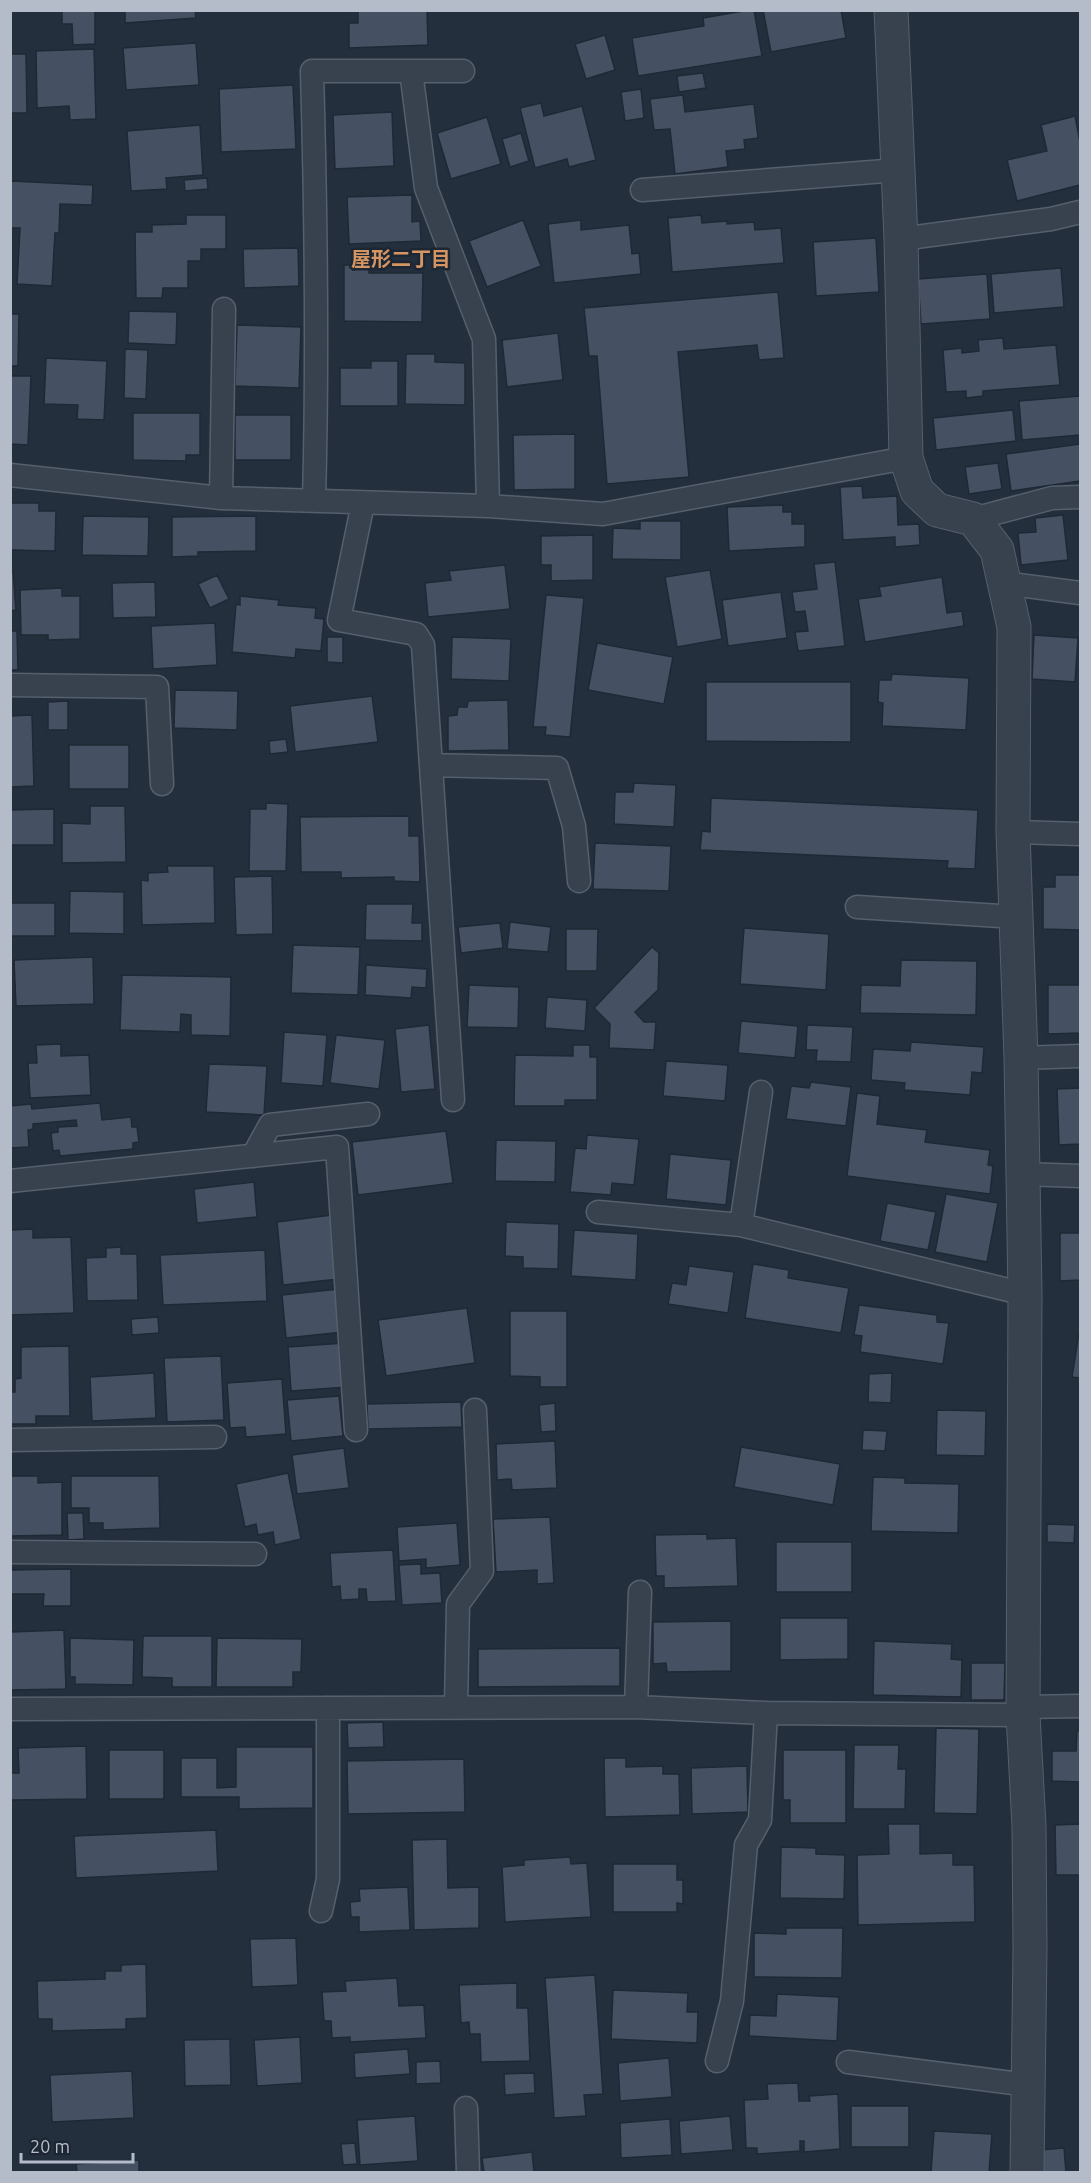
<svg xmlns="http://www.w3.org/2000/svg" width="1091" height="2183" font-family="Ubuntu,'Noto Sans JP',sans-serif">
  <style>
    .building { fill: #455162; stroke: #1f2835; stroke-width: 1.5 }
    .lines { fill: none; stroke-linecap: round; stroke-linejoin: round }
    .service-casing { stroke: #565f6c; stroke-width: 25 }
    .minor-casing { stroke: #565f6c; stroke-width: 35 }
    .service { stroke: #38414e; stroke-width: 22 }
    .minor { stroke: #38414e; stroke-width: 33 }
    .labels { text-anchor: middle; dominant-baseline: central; stroke-width: 5; stroke-linejoin: round; paint-order: stroke }
    .neighbourhood-label { font-size: 20px; font-weight: bold; fill: #d59563; stroke: #1d2633 }
  </style>
  <rect width="100%" height="100%" fill="#242f3e"/>
  <!-- building -->
  <path class="building" d="M62,10h33v34l-22,1 -1,-21h-10z
    M125,10h70l1,8 -71,5z
    M358,10h69l1,35 -79,3v-25h9z
    M749,10h5l8,46 -124,20 -6,-38 72,-12 -1,-8z
    M763,10h78l5,28 -75,14z
    M605,35l10,35 -29,9 -11,-35z
    M196,43l3,42 -73,5 -3,-42z
    M94,49l2,70 -26,1 -1,-14 -32,2 -1,-57z
    M10,54h16l1,59h-17z
    M703,73l3,15 -27,4 -2,-16z
    M293,85l3,64 -75,3 -2,-63z
    M641,89l3,29 -19,3 -4,-29z
    M683,95l2,17 69,-8 4,34 -14,2 1,9 -19,2 2,16 -53,7 -5,-45 -16,1 -4,-31z
    M541,103l3,13 38,-10 14,54 -27,7 -2,-8 -32,9 -15,-60z
    M392,112l2,54 -59,3 -2,-54z
    M1075,116l5,26v43l-63,16 -10,-41 40,-9 -6,-26z
    M487,117l14,47 -50,15 -14,-46z
    M200,125l3,50 -37,3 1,11 -36,2 -4,-60z
    M521,133l8,28 -19,6 -8,-28z
    M207,178l1,11 -23,2 -1,-11z
    M11,181l82,4 -1,20 -32,-1 -1,29h-4l-3,53 -35,-2 3,-56h-10z
    M412,195v27l8,-1 1,20 -72,3 -2,-47z
    M186,215h40v34h-25v12h-13v27h-25l-1,10h-26l-1,-66h17v-7l34,-1z
    M701,215l1,8 25,-2v3l27,-2 1,8 26,-2 3,35 -112,9 -4,-54z
    M523,220l18,46 -54,21 -18,-46z
    M581,220v10l48,-5 3,29 7,-1 2,21 -87,9 -6,-59z
    M876,238l3,54 -63,4 -3,-54z
    M298,248l1,38 -55,2 -1,-39z
    M344,265h25v8h54l-1,49 -78,-1z
    M1061,268l3,39 -70,6 -3,-39z
    M987,274l3,45 -69,5 -3,-45z
    M778,292l6,66 -25,2 -2,-15 -79,7 11,125 -82,7 -10,-128h-8l-5,-48z
    M129,311l48,1 -1,33 -48,-2z
    M10,314h9l-1,52h-8z
    M237,325l64,2 -2,61 -64,-2z
    M558,333l5,47 -56,7 -5,-47z
    M1003,338l1,11 52,-4 4,40 -77,6v5l-17,2v-7l-20,1 -3,-42 19,-2v5l17,-2 -1,-11z
    M125,349l23,1 -2,49 -22,-1z
    M406,354h29v8l30,1v42l-60,-1z
    M46,358l61,3 -3,59 -27,-1 1,-14 -34,-1z
    M371,361h27v45h-58v-38h31z
    M10,376h21l-3,69 -18,-1z
    M1080,396v39l-58,5 -3,-39z
    M1013,410l3,31 -80,9 -3,-32z
    M133,413h67v42h-14v6l-53,-1z
    M235,415h56v45h-56z
    M575,434v55l-61,1 -1,-55z
    M1080,444v37l-69,10 -5,-37z
    M998,463l4,26 -33,5 -4,-27z
    M862,486l1,12 34,-2 1,29 21,-1 1,21 -25,2v-10l-52,3 -3,-53z
    M10,503h29v8h17l-1,40 -43,-1v7h-2z
    M783,505v7h9v12h13v23l-76,4 -2,-44z
    M1063,515l5,45 -47,5 -3,-32 18,-1 -1,-14z
    M83,516l66,1 -1,39 -66,-1z
    M256,516v35l-58,1v4l-26,1v-40z
    M640,521h41v39l-69,-1 1,-31 27,1z
    M593,535v45l-42,1v-16h-10v-29z
    M835,562l10,84 -47,5 -3,-19 13,-1 -3,-20 -10,1 -3,-20 25,-3 -3,-25z
    M505,565l5,44 -82,8 -3,-34 26,-3 -2,-9z
    M710,570l12,69 -45,8 -12,-70z
    M10,571h3l3,39 -6,1z
    M217,575l12,24 -19,9 -12,-24z
    M942,577l5,36 15,-2 2,15 -99,16 -7,-43 23,-3 -2,-9z
    M155,582l1,35 -43,1 -1,-35z
    M62,588v8h18v43l-32,1v-5h-27l-1,-45z
    M781,592l6,46 -59,8 -6,-46z
    M546,595l38,3 -14,139 -25,-2 1,-8h-13z
    M240,596l39,4 -1,5 38,3 -1,10 9,1 -3,32 -25,-2 -1,9 -63,-6 4,-48 4,1z
    M215,623l2,42 -64,4 -2,-43z
    M10,631h7l1,39h-8z
    M1034,635l44,3 -3,44 -43,-3z
    M327,637h16v26l-16,-1z
    M452,637l59,2 -2,42 -58,-2z
    M597,643l76,14 -9,47 -76,-14z
    M892,674l77,4 -3,52 -84,-4 1,-23 -5,-1 1,-22h12z
    M706,682h145v60l-145,-1z
    M175,690l63,1 -1,39 -63,-2z
    M372,696l6,46 -83,10 -5,-46z
    M508,700l1,50 -61,1v-35l9,-1 1,-8h9l1,-6z
    M68,701v29h-20v-28z
    M32,715l2,71 -24,1v-71z
    M286,739l2,13 -18,2 -1,-13z
    M69,745h60v44h-60z
    M634,783l42,2 -2,42 -60,-3 1,-32h18z
    M711,798l267,12 -3,59 -28,-1 1,-7 -248,-11 2,-19 8,1z
    M266,803l22,1 -2,67h-37l1,-62h16z
    M90,806h35l1,56 -64,1v-40l28,1z
    M54,809v36h-44v-35z
    M409,816v20h10l1,46 -26,-1v-4l-53,1v-6h-40l-1,-55z
    M595,843l76,3 -2,45 -76,-2z
    M167,866h47l1,57 -73,2 -1,-45 7,1v-8l20,-1z
    M1055,875h25v55l-37,-1v-42h12z
    M272,876l1,58 -37,1 -2,-58z
    M70,891l54,1v42l-55,-1z
    M10,903h45v33h-45z
    M366,904h47l-1,19h10v18l-57,-1z
    M510,922l41,5 -3,25 -41,-3z
    M500,923l3,25 -42,5 -3,-26z
    M744,928l85,6 -3,56 -86,-6z
    M566,929h32l-1,42h-31z
    M293,945l67,2 -2,48 -67,-2z
    M652,947l7,6 -1,37 -23,22 9,10h12l-2,28 -45,-2 1,-24 -16,-16z
    M93,957l1,47 -78,2 -2,-46z
    M901,960l76,1 -1,54 -116,-2 1,-28 39,1z
    M366,965l61,4 -1,19 -14,-1 -1,11 -46,-3z
    M122,975l109,2 -1,59 -39,-1v-20l-10,-1 -1,18 -60,-2z
    M469,985l50,2 -1,41 -51,-1z
    M1048,985h32v48l-32,1z
    M547,997l40,3 -2,31 -40,-3z
    M741,1021l57,5 -3,32 -57,-5z
    M429,1025l6,64 -34,3 -6,-63z
    M807,1025l46,2 -2,35 -35,-1 1,-11h-11z
    M284,1032l43,3 -4,51 -42,-3z
    M336,1035l49,5 -6,49 -49,-6z
    M911,1042l73,5 -2,26 -10,-1 -2,23 -66,-5 1,-7 -34,-3 2,-31 37,2z
    M61,1044v12l28,-1 2,40 -61,3 -2,-35h9l-1,-18z
    M573,1045h17v12h7v43h-32v6h-51l1,-51 58,1z
    M666,1061l62,4 -3,36 -62,-5z
    M209,1064l58,2 -3,49 -58,-3z
    M811,1082l40,5 -5,39 -60,-7 5,-33 18,2z
    M1080,1088v56l-21,1 -2,-56z
    M857,1093l23,3 -3,28 50,6 -2,12 65,8 -2,15 5,1 -3,28 -143,-18z
    M100,1103l2,17 29,-3 1,10h5l2,15 -6,1v6l-73,7 -1,-6 -6,1 -2,-18 7,-1v-5l19,-1 -1,-6 -43,4v5l-5,1 1,17 -19,1v-42l21,-2 1,5z
    M446,1131l7,52 -95,12 -6,-53z
    M587,1135l52,4 -5,46 -22,-2 -1,12 -41,-3 5,-44 11,1z
    M496,1140l60,1 -1,41 -60,-1z
    M670,1154l61,6 -5,45 -60,-6z
    M254,1182l3,35 -60,6 -3,-34z
    M946,1194l52,9 -11,59 -52,-10z
    M887,1203l49,9 -8,38 -48,-9z
    M332,1215l7,64 -56,6 -6,-63z
    M506,1222l53,2 -1,45 -35,-1v-11l-18,-1z
    M33,1229v9l38,-1 3,76 -64,2v-85z
    M574,1230l64,4 -2,46 -65,-4z
    M1060,1233h20v47l-20,1z
    M121,1247v7h16l1,46 -51,1 -1,-43 20,-1v-9z
    M265,1250l2,51 -104,4 -3,-50z
    M753,1264l36,6 -1,8 61,10 -8,45 -96,-15z
    M689,1266l45,6 -6,41 -60,-9 4,-21 14,2z
    M339,1289l4,43 -57,6 -4,-43z
    M859,1305l78,10v7l12,1 -6,41 -83,-12 2,-16 -8,-1z
    M467,1308l8,55 -89,13 -8,-56z
    M510,1311h57v76h-27v-10l-30,-1z
    M158,1317l1,16 -27,2 -1,-16z
    M1079,1333h1v45l-8,-1z
    M344,1343l3,44 -56,4 -3,-44z
    M69,1346l1,70h-34v8h-26v-32h5v-13l6,-1v-31z
    M221,1356l3,64 -57,2 -3,-64z
    M154,1373l2,45 -64,3 -2,-44z
    M892,1373l-1,30 -23,-1 1,-28z
    M282,1379l4,55 -40,3 -1,-10 -15,1 -3,-45z
    M339,1396l4,40 -52,5 -4,-41z
    M461,1402l1,25 -94,2 -1,-25z
    M555,1403l1,28 -15,1 -2,-27z
    M937,1410l49,1 -1,45 -49,-1z
    M863,1430l24,1 -2,20 -23,-1z
    M555,1441l2,47 -45,2 -1,-11 -14,1 -1,-36z
    M741,1447l99,17 -7,41 -99,-18z
    M344,1448l5,40 -52,6 -5,-39z
    M288,1473l13,66 -26,6 -2,-13 -15,3 -2,-11 -11,3 -9,-43z
    M11,1476h27v7l24,-1v53l-52,1z
    M71,1476h88l1,52 -57,2v-7h-14v-15h-18z
    M873,1477l32,1v5l54,1 -1,49 -87,-2z
    M67,1513h16l1,26 -16,1z
    M550,1517l4,66 -17,1v-14l-41,2 -3,-53z
    M457,1523l3,42 -34,3v-9l-27,2 -2,-34z
    M1047,1524l28,1 -1,18 -27,-1z
    M707,1534v5l29,-1 2,48 -74,2v-12h-8l-1,-41z
    M776,1542h76v50h-76z
    M393,1550l3,51 -29,1 -1,-13h-7v10l-18,1 -1,-14 -8,1 -2,-34z
    M421,1564v10l19,-1 2,30 -40,2 -3,-40z
    M71,1569v37h-28l1,-12h-34v-24z
    M780,1618h68v41l-68,1z
    M731,1621v50l-64,1 -1,-9 -13,1v-42z
    M64,1630l2,59 -56,1v-58z
    M143,1636h69v51h-40v-9l-30,-1z
    M70,1638l64,2 -1,45 -58,-1v-7h-5z
    M217,1638l85,1 -1,33h-8v15h-77z
    M874,1641l78,3 -1,15 11,1 -1,37 -88,-2z
    M620,1648v38l-142,1v-38z
    M971,1663h34l-1,37h-33z
    M383,1722l1,25 -36,1 -1,-25z
    M936,1728l43,1 -2,85 -43,-1z
    M1077,1731h3v51l-28,-1v-30h24z
    M854,1745h45l-1,24h8l-1,40h-52z
    M86,1746l1,53 -76,1 -1,-27h9l-1,-25z
    M236,1747h77v61l-74,1v-12h-58v-39h36v30l19,-1z
    M109,1750h55v49h-55z
    M783,1750h63v73h-56v-23h-7z
    M604,1758h22v9l37,-1v8h16l1,41 -75,2z
    M464,1759l1,53 -117,2 -1,-53z
    M747,1766l1,46 -56,2 -1,-46z
    M888,1824h32v30l33,-1v12h21l1,57 -117,3 -1,-70 32,-1z
    M1080,1824v51h-24l-1,-50z
    M216,1830l2,41 -142,7 -2,-42z
    M447,1839l1,49 31,-1v41l-65,2 -2,-90z
    M781,1847l35,1v6l29,1 -1,44 -64,-1z
    M570,1857l1,7 16,-1 4,54 -86,5 -3,-55 22,-2v-5z
    M613,1864h64v16h6v24l-6,-1v9h-64z
    M408,1887l2,43 -51,2v-15h-8l-1,-15 10,-1 -1,-12z
    M786,1928h57l-1,50 -88,-1v-44l32,1z
    M296,1938l2,47 -46,2 -2,-48z
    M146,1964l1,54 -21,1v10l-74,2v-12h-14l-1,-38 68,-2v-8h16v-6z
    M595,1975l8,119 -19,1 2,21 -32,2 -9,-140z
    M397,1978l2,28 25,-1 2,33 -76,4v-5l-18,1 -1,-17h-7l-2,-29 24,-1 -1,-10z
    M517,1983v25h11l2,53 -49,1 -1,-28h-10l-1,-12 -8,1 -2,-38z
    M613,1990l75,3 -1,19h11l-1,31 -86,-4z
    M777,1994l62,3 -2,44 -88,-5 1,-21 26,1z
    M300,2037l2,46 -45,3 -3,-46z
    M230,2039l1,46 -46,1 -1,-46z
    M408,2049l2,25 -55,4 -1,-25z
    M669,2058l3,39 -52,4 -2,-38z
    M440,2061l1,22 -25,1v-22z
    M132,2071l2,47 -82,4 -2,-47z
    M534,2073l1,20 -30,2 -1,-21z
    M798,2083l1,18h11l-1,-5 29,-2 2,55 -36,3v-11h-4v10l-43,3v-6h-11l-2,-48 24,-1 -1,-15z
    M851,2106h58v41h-58z
    M415,2116l3,45 -58,4 -3,-45z
    M730,2116l3,34 -52,4 -2,-33z
    M670,2119l2,36 -51,3 -1,-35z
    M934,2131l58,3 -3,38h-58z
    M355,2143l2,21 -14,1 -2,-21z
    M1064,2148l2,24h-25l-2,-22z
    M532,2152l2,20h-50l-2,-14z
    M139,2160v12h-62l-1,-8z"/>
  <g class="lines">
    <defs>
      <path id="service" d="M411,71l15,117 58,151 4,167
        M642,190l256,-20
        M901,239l150,-20 29,-7
        M10,475l211,23 267,8 115,8 303,-56
        M221,498l3,-189
        M314,500c4,-144 2,-285 -2,-429h151
        M363,503l-24,117 77,14 7,11 30,455
        M973,519l79,-21 28,-1
        M1004,583l76,10
        M10,685l147,2 5,97
        M431,765l126,3 17,58 5,55
        M1013,832l67,2
        M857,907l159,10
        M1021,1058l59,-2
        M253,1156l17,-31 98,-11
        M1023,1174l57,2
        M10,1181l327,-34 19,283
        M598,1212l143,13 284,69
        M741,1225l20,-133
        M10,1440l205,-3
        M10,1552l245,2
        M456,1707l2,-103 24,-33 -7,-161
        M636,1707l4,-115
        M1024,1707l56,-1
        M10,1709l626,-2 130,6 257,2
        M321,1911l7,-32v-171
        M717,2061l15,-60 14,-156 14,-25 6,-107
        M848,2062l180,23
        M466,2108l2,64"/>
      <path id="minor" d="M891,10l10,229 5,219 11,33 20,19 36,9 24,31 17,77 -1,205 8,226 4,236 -2,421 6,111 1,123 -3,223"/>
    </defs>
    <!-- service casing -->
    <use href="#service" class="service-casing"/>
    <!-- minor casing -->
    <use href="#minor" class="minor-casing"/>
    <!-- service -->
    <use href="#service" class="service"/>
    <!-- minor -->
    <use href="#minor" class="minor"/>
  </g>
  <g class="labels">
    <!-- neighbourhood labels -->
    <g class="neighbourhood-label">
      <text x="401" y="258">屋形二丁目</text>
    </g>
  </g>
  <!-- border -->
  <rect width="1091" height="2183" fill="none" stroke="#b4bcc9" stroke-width="24"/>
  <!-- scale -->
  <path d="M21 2153v9h112v-9" fill="none" stroke="#b4bcc9" stroke-width="3"/>
  <text x="30" y="2153" font-size="18" fill="#b4bcc9" stroke="#1d2633" stroke-width="4.5" paint-order="stroke">20 m</text>
</svg>
